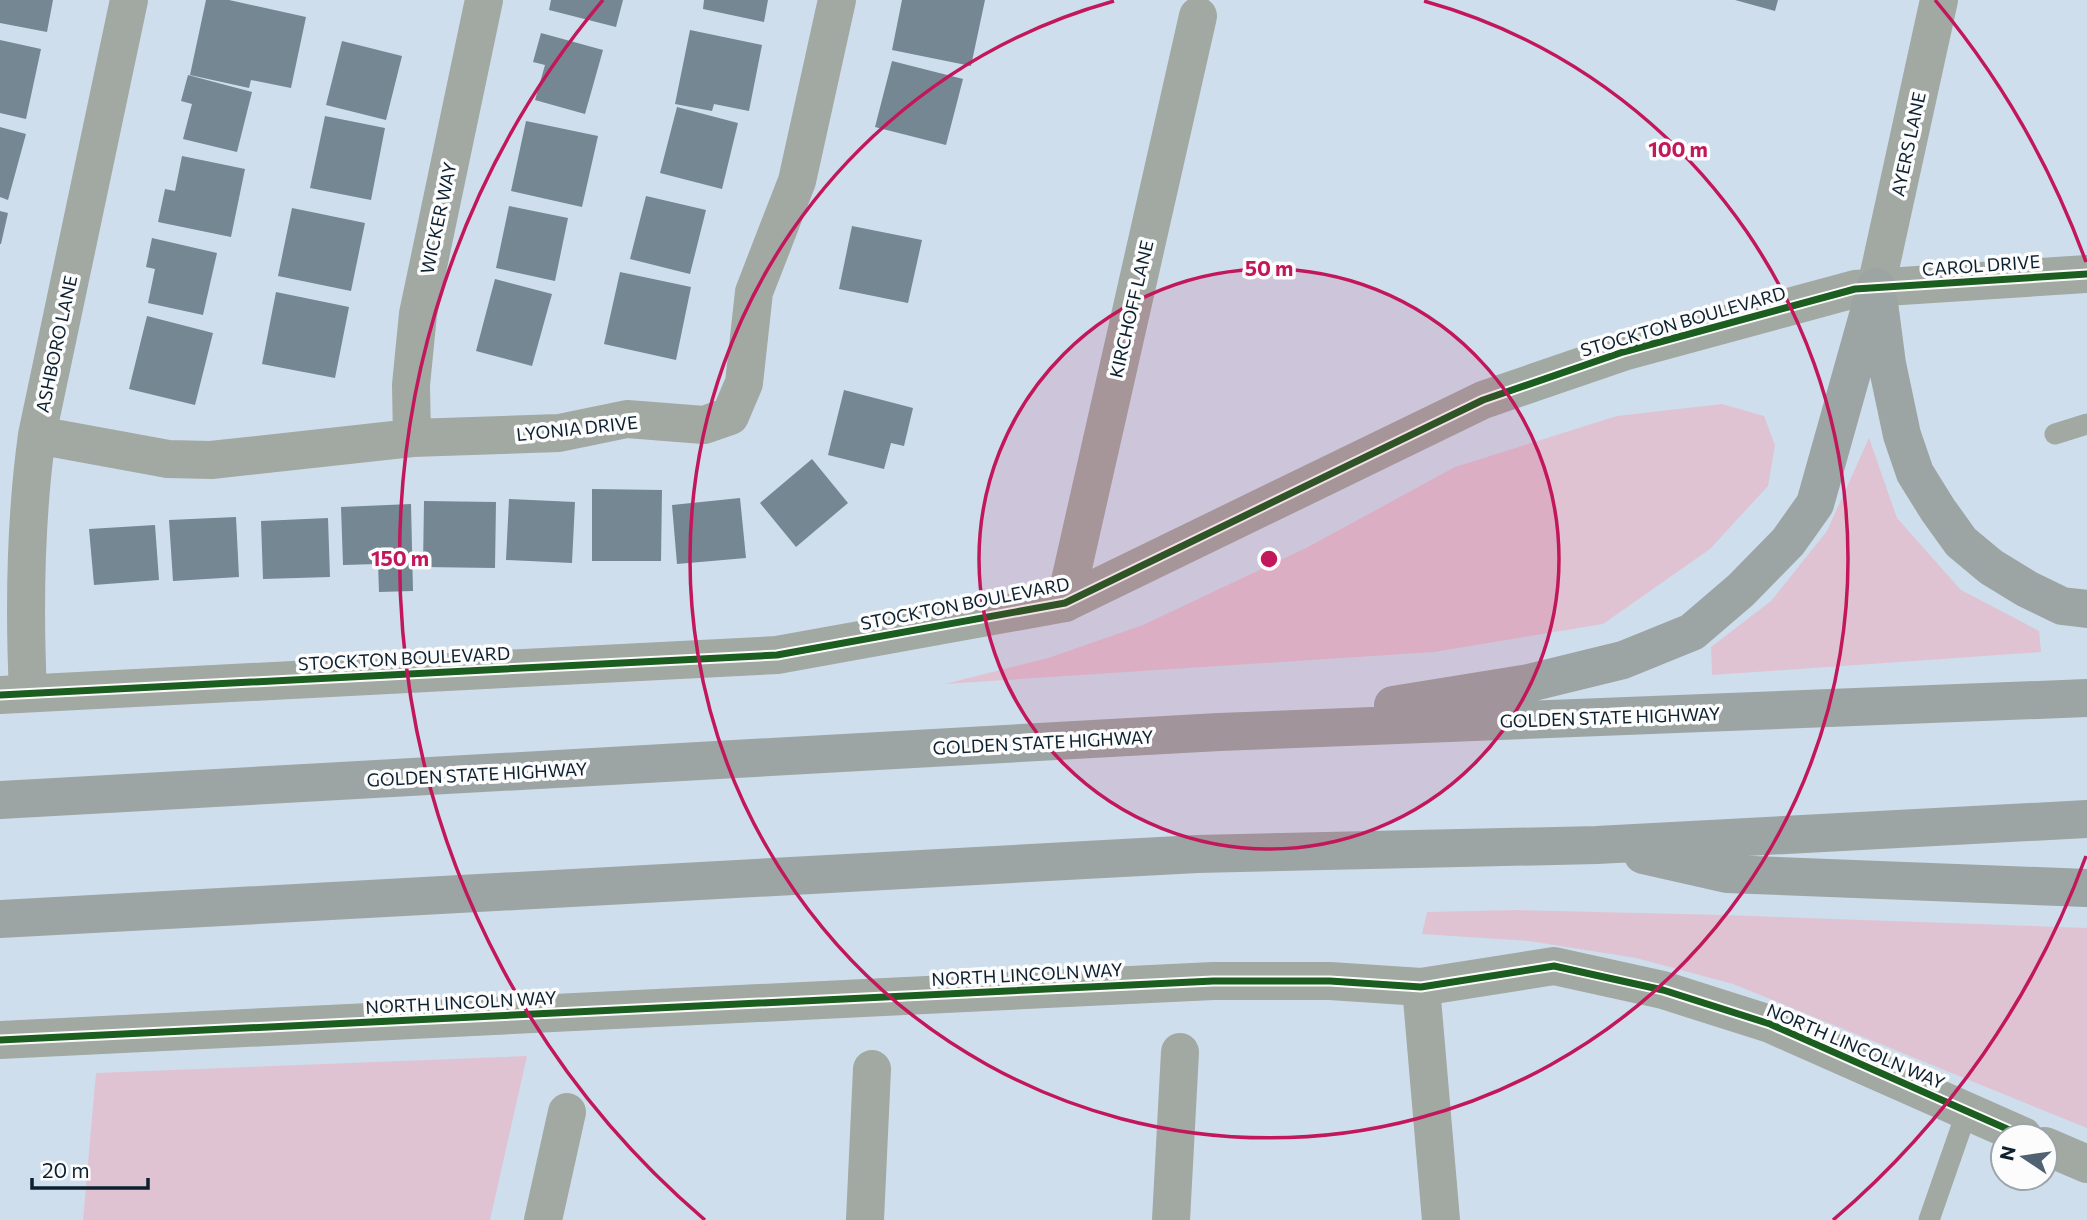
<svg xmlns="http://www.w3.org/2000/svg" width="2087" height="1220" font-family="Commissioner,sans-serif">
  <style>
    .green { fill: #e0c3d2 }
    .building { fill: #758792 }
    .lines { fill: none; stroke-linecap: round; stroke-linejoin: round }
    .service { stroke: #a2a8a2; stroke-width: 21 }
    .minor { stroke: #a2a8a2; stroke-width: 38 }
    .tertiary { stroke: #a2a8a2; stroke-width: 38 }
    .motorway { stroke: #9ca5a3; stroke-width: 38 }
    .cycleway-casing { stroke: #fcfcfc; stroke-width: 11 }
    .cycleway { stroke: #1b5e20; stroke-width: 7 }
    .ring { fill: none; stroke: #c2185b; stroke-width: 3.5 }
    .labels { text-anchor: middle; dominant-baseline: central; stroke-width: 7; stroke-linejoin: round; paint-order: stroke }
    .street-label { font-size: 18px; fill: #0c2030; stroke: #fcfcfc }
    .centre { fill: #c2185b; stroke: #fcfcfc; stroke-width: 3.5 }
    .ring-label { font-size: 21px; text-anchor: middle; font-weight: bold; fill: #c2185b; stroke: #fcfcfc; stroke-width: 7; stroke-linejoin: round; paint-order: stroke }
  </style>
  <rect width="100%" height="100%" fill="#cedeed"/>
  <!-- green -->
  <path class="green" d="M1722,404l42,12 11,29 -7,41 -58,63 -107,75 -169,28 -489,32 103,-26 95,-33 163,-77 149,-81 162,-51z
    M1869,438l28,80 64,72 78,41 2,21 -329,23 -1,-28 60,-46 56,-70z
    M1518,910l206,5 363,13v200l-354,-144 -97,-26 -107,-17 -107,-7 5,-22z
    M527,1056l-37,164h-407l13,-147z"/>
  <!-- building -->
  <path class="building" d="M0,0h53l-6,32 -47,-9z
    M206,0h23l77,17 -15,71 -40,-8 -2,8 -59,-13z
    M551,0h72l-7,27 -67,-17z
    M704,0h64l-4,22 -61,-13z
    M902,0h83l-14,66 -79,-16z
    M1735,0h43l-3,11z
    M690,30l72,15 -13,66 -35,-7 -2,7 -37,-7z
    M541,33l62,17 -18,64 -50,-14 10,-35 -12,-3z
    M0,40l41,9 -15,70 -26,-6z
    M342,41l60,15 -16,64 -60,-15z
    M892,61l71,18 -17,66 -71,-18z
    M188,75l64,17 -15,60 -54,-13 9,-35 -11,-3z
    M677,107l61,16 -16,66 -62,-16z
    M325,116l60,12 -14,72 -61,-12z
    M526,121l72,15 -16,71 -71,-16z
    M0,127l26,7 -18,66 -8,-3z
    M182,156l63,13 -14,68 -73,-15 7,-33 10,2z
    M646,196l60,14 -16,64 -60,-15z
    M509,206l59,12 -13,63 -59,-13z
    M292,208l73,15 -14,68 -73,-15z
    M0,211l8,2 -7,31h-1z
    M852,226l70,14 -14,63 -69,-14z
    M152,238l65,15 -14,62 -55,-12 7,-34 -9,-2z
    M620,272l71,15 -15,73 -72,-16z
    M495,279l57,15 -20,72 -56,-15z
    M276,292l73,15 -14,71 -73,-14z
    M147,316l66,17 -18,72 -66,-16z
    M844,390l69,18 -9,38 -13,-3 -7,26 -56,-14z
    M812,459l36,44 -52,44 -36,-44z
    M592,489l70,1 -1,71h-69z
    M740,498l6,60 -69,6 -5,-59z
    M509,499l66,3 -3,61 -66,-3z
    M424,501l72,1 -1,66 -72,-1z
    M411,504l2,87 -34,1 -1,-28 -35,1 -2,-58z
    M236,517l3,60 -66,4 -4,-61z
    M328,518l2,59 -67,2 -2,-58z
    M155,525l4,55 -65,5 -5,-56z"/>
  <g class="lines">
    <!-- service -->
    <path class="service" d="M2055,434l32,-10
      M1929,1220l38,-109"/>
    <!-- minor -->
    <path class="minor" d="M1876,287l63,-287
      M37,435l131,24 43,1 201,-22 147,-5 68,-14 77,6 26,-9 14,-33 10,-91 43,-111 40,-181
      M412,438l-1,-53 7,-71 66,-314
      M1065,603l133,-587
      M28,693c-4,-88 -3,-171 9,-258l92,-435
      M1421,987l20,233
      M543,1220l24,-108
      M865,1220l7,-151
      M1171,1220l9,-168"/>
    <!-- tertiary -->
    <path class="tertiary" d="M0,695l777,-40 288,-52 418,-203 140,-48 232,-63 232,-15
      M0,1040l1213,-59h117l91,6 133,-21 109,24 107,34 253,112
      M2045,1146l42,18"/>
    <!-- motorway -->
    <path class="motorway" d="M1879,303l8,61 15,71 13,38 23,37 23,32 30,25 36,22 35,17 25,3
      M1393,705l136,-22 94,-23 69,-28 49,-42 47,-48 27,-38 61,-217
      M0,800l1219,-68 868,-34
      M1643,855l84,19 360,14
      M0,919l1197,-65 400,-9 490,-26"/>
    <defs>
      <path id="cycleway" d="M0,695l777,-40 288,-52 418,-203 140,-48 232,-63 232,-15
        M0,1040l1213,-59h117l91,6 133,-21 109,24 107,34 253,112"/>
    </defs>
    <!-- cycleway casing -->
    <use href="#cycleway" class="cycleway-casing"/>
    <!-- cycleway -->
    <use href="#cycleway" class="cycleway"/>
  </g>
  <!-- distance rings -->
  <circle cx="1269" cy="559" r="290" fill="#c2185b" fill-opacity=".12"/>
  <g class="ring">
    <circle cx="1269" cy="559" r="290"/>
    <path d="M1424 1A579 579 0 1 1 1114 1"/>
    <path d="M2086 856A869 869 0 0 1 1833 1220M705 1220A869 869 0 0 1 603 0M1935 0A869 869 0 0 1 2086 262"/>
  </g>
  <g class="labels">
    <!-- street labels -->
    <g class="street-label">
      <text transform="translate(1908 144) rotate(-78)">AYERS LANE</text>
      <text transform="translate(438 218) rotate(-78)">WICKER WAY</text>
      <text transform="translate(1981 265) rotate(-4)">CAROL DRIVE</text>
      <text transform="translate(1131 309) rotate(-77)">KIRCHOFF LANE</text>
      <text transform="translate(1683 321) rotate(-16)">STOCKTON BOULEVARD</text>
      <text transform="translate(56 344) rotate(-78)">ASHBORO LANE</text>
      <text transform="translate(577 428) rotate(-6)">LYONIA DRIVE</text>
      <text transform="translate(965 603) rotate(-11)">STOCKTON BOULEVARD</text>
      <text transform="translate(404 658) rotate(-3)">STOCKTON BOULEVARD</text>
      <text transform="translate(1610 717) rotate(-2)">GOLDEN STATE HIGHWAY</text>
      <text transform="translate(1043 742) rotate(-3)">GOLDEN STATE HIGHWAY</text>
      <text transform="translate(477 774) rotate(-3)">GOLDEN STATE HIGHWAY</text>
      <text transform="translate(1027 974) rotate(-3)">NORTH LINCOLN WAY</text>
      <text transform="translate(461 1002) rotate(-3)">NORTH LINCOLN WAY</text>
      <text transform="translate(1856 1046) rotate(23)">NORTH LINCOLN WAY</text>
    </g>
  </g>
  <circle cx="1269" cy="559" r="10" class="centre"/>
  <g class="ring-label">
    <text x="1678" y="157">100 m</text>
    <text x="1269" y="276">50 m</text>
    <text x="400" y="566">150 m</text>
  </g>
  <!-- north arrow -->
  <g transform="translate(2024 1157) rotate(283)"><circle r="33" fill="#fcfcfc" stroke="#9ca4aa" stroke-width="2"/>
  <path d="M0-5L12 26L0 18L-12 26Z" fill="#506272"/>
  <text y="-10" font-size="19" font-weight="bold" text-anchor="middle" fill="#0c2030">N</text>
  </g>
  <!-- scale -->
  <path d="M32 1178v10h116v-10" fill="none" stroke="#0c2030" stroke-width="3.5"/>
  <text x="42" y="1178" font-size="21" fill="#0c2030" stroke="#fcfcfc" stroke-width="5" paint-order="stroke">20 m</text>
</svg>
